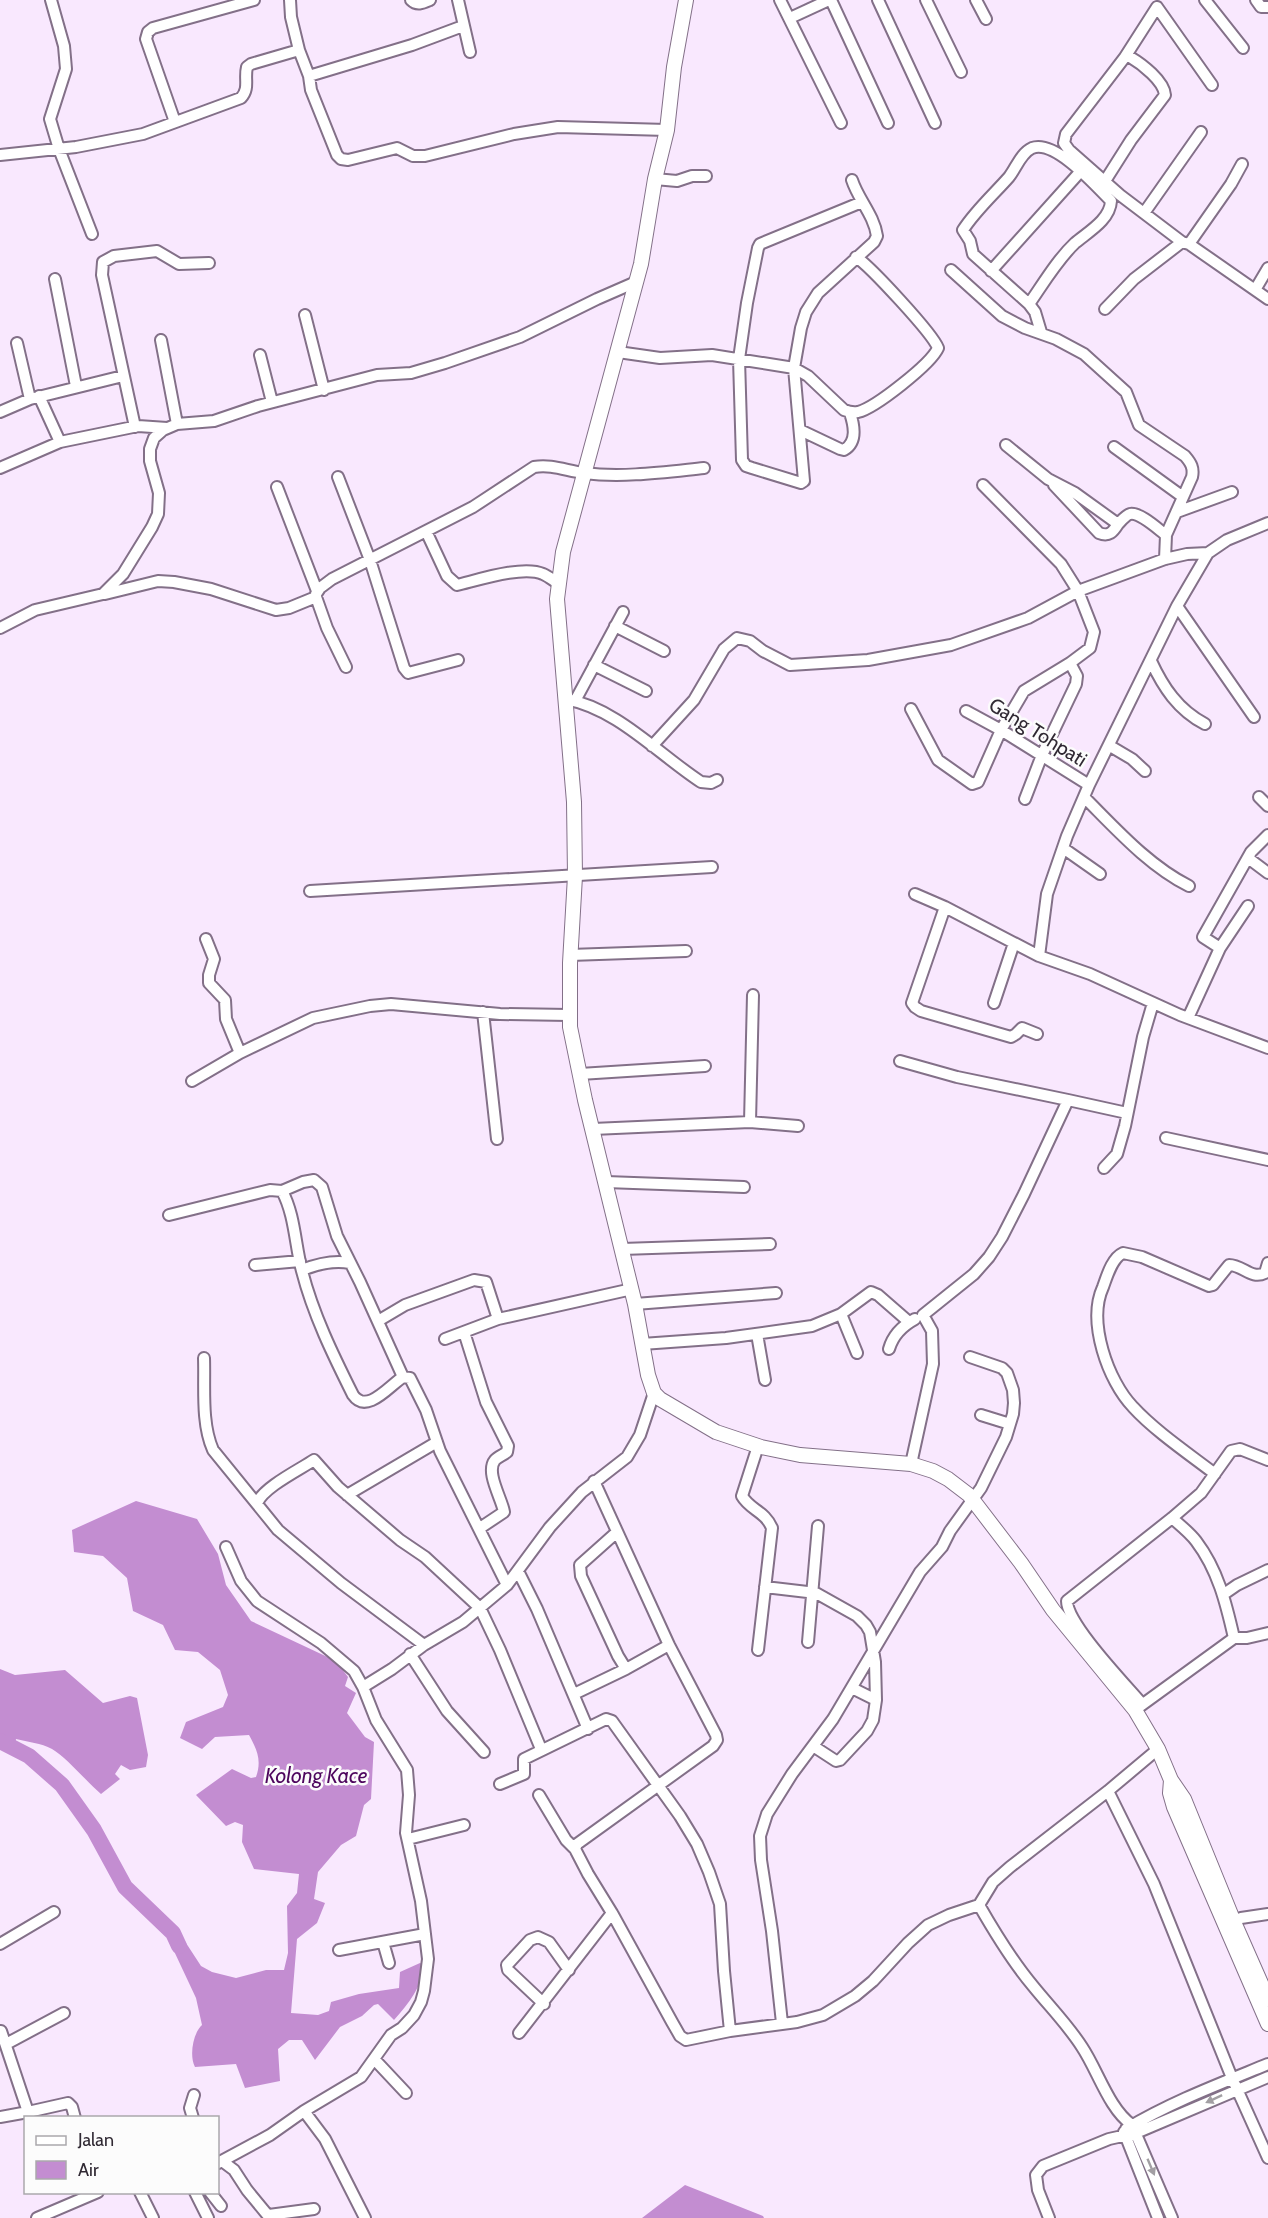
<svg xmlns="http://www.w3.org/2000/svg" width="1268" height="2218" font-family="Cabin,sans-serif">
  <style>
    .water { fill: #c38dd1 }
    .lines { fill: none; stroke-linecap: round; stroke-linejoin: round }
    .river { stroke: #c38dd1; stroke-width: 16 }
    .minor-casing { stroke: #837088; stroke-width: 14 }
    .tertiary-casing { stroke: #837088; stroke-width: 16 }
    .minor { stroke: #fff; stroke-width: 10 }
    .tertiary { stroke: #fff; stroke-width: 14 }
    .oneway { fill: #a29fa3 }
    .labels { text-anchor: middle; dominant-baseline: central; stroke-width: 5; stroke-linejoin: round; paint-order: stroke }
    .street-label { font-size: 20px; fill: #302933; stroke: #fcfcfc }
    .water-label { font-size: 21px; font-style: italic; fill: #4e075e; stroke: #fcfcfc }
  </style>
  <rect width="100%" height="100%" fill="#f9e8fe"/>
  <!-- water -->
  <path class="water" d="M136,1501l61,18 21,35 8,31 25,36 85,40 12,16 -3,9 11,7 -9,20 18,24 9,5 -3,57 -7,6 -8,31 -15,9 -23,27 -4,27 11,4 -8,20 -20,16 -6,74 27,2 11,-4 2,-9 28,-8 40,-6 1,-16 20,-9 5,2c-4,23 -16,38 -31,55l-16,-16 -4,1 -12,11 -22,11 -25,33 -13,-20h-13l-11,9 2,32 -35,7 -9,-24 -41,3c-6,-11 -2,-34 7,-42l-6,-27 -30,-64 7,-11 28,43 11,6 24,6 30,-8h18l4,-17 -1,-47 10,-13 2,-19 -45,-5 -12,-27 1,-17 -8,-3 -9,4 -30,-31 36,-26 19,9 5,-1c6,-17 1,-27 -7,-42l-34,2 -13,12 -22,-11 6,-16 37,-15 5,-12 -8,-25 -22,-18 -23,-2 -12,-25 -30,-14 -6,-33 -24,-22 -29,-4 -2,-22z
    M0,1669l15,6 50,-5 38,33 27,-7 7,2 11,57 -2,12 -16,3 -9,-5 -6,9 5,5 -19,15c-14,-12 -35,-37 -49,-45 -11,-6 -24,-7 -36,-10l-1,5 15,5 -2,12 -28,-16z
    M685,2185l78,31 1,2h-122z"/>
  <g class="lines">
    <!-- river -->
    <path class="river" d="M0,1741l29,15 33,29 32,45 31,57 48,46 6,13"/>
    <defs>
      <path id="minor" d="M51,0l13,46 2,23 -16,50 9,30 33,85
        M290,0l1,17 8,33 10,26 2,14 26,65 4,4 7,1 49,-12 16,8h12l89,-22 44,-7 109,3
        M411,0c6,6 12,3 19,0
        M458,0l12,52
        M780,0l61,123
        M831,0l57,123
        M878,0l57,123
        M926,0l35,72
        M976,0l10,19
        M1205,0l38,48
        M1256,0l5,7h7
        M790,18l39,-18
        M1125,57l32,-50 55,78
        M309,76l103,-31 51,-19
        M175,122l-29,-83 2,-7 5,-4 101,-28
        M0,155l76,-8 67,-13 98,-36c9,-10 3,-19 6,-31l4,-3 48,-14
        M655,179l22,2 15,-5h14
        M852,180c6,19 22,35 25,56l-3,6 -56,51 -12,19 -5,16 -7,40 10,113 -3,2 -49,-15 -6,-2 -4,-6 -3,-101 8,-56 11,-55 2,-4 102,-42
        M1105,181l26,-41 34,-45c-1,-14 -23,-31 -35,-38h-5l-59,77 -2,9 5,7 51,45 62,47 7,2 79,55
        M1144,213l57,-81
        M1189,244l42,-60 11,-20
        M951,270l51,46 23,12 31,11 28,15 42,38 13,33 46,31c6,7 9,12 7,21l-26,58 -1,24
        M991,271l89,-99
        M55,279l21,107
        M1255,290l13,-22
        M1029,304c14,-20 28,-44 46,-61 13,-11 35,-23 36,-42 -15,-15 -56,-62 -79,-53 -11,5 -16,20 -23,29 -15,17 -34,34 -46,53l7,11 3,13 56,50 6,8 6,20
        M1105,309l29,-30 48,-37
        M305,315l19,75
        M161,340l16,84
        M17,343l13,56
        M618,352l42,6 52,-3 82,13 14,8 36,34c5,2 8,3 14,2 17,-4 73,-48 80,-64 -5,-14 -68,-82 -82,-91
        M260,355l12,47
        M39,396l21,46
        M0,412l30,-13 93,-23
        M135,427l-33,-152 1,-13 11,-6 43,-5 22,13 30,-1
        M800,430l40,19 4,1c14,-8 10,-25 6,-37
        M1006,445l42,34 27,14 43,31c3,-3 8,-9 12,-10 10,-2 29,16 36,21
        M1114,447l69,50
        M0,468l60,-26 78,-16 29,2
        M338,477l32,83 34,108 4,5 50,-13
        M1054,485l45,48c10,4 14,-1 19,-9
        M277,487l40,104
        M1177,512l55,-20
        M1268,523l-41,17 -19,13 -31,53 -88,179 -22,51 -20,58 -8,62 51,18 90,41 88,33
        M426,531l21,45 10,9c21,-5 66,-20 86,-11 5,2 11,7 16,10
        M105,594l53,-13 16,1 37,7 65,21 13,-2 27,-11v-3l4,-6 12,-9 141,-72 61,-40c18,-3 33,4 50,6 39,5 81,-1 120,-5
        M316,597l11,31 19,39
        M1177,606l77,111
        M615,626l49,25
        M0,628l35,-18 68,-16 20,-20 29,-47 6,-13 1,-21 -9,-32v-12l4,-11 9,-8 14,-6 37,-3 44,-15 119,-31 34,-2 34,-10 75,-26 77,-38 39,-17
        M1151,661c12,26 27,49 54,63
        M594,665l52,26
        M565,699c52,9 93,55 136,83l10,1 6,-3
        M575,701l48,-89
        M911,709l27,51 34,24 6,-2 23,-52 23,-39 46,-28 20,-15 4,-16 -16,-41 -17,-27 -78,-79
        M966,711l35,19 88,55
        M652,746l42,-46 30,-51 13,-11 13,3 13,10 27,14 78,-5 83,-15 77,-27 50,-27 87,-32 22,-5 21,-1
        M1110,746l22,13 13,12
        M1259,797l9,9
        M1085,798c31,31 64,68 104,88
        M1025,799l17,-44 34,-71 1,-8 -7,-13
        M1063,848l37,26
        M1248,858l20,15
        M310,891l402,-24
        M915,894l30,13
        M206,939l8,20 -5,16v8l16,17 1,19 14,34
        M1220,948l-17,-11 48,-85 17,-17
        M570,955l116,-4
        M994,1003l20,-60
        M483,1012l14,127
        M1188,1018l32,-70 28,-42
        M1037,1034l-15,-6 -6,6 -5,3 -90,-26 -6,-4 -3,-4 33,-96 94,49
        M900,1061l57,16 111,23
        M580,1074l125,-8
        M192,1081l48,-28 73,-35 57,-12 21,-2 109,10 69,1
        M750,1122l3,-127
        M593,1129l157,-7 48,4
        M1166,1138l102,22
        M1104,1168l13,-14 8,-28 18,-89 10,-34
        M606,1182l138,5
        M282,1191l21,-9 11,-2 8,7 15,49 23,46 43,95
        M169,1215l101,-25 12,1c13,24 13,54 20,80 11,43 31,84 51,124 14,20 37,-10 50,-18l7,1 16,32 14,41 67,134
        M622,1249l148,-5
        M255,1265l45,-4
        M302,1270c15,-6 32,-10 48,-7
        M635,1304l141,-11
        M841,1314l16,39
        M378,1321l27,-16 69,-25 12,2 12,37
        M464,1332l22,70 22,44 -1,6c-4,3 -9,5 -12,8 -10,12 7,39 9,52l-24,16
        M757,1334l8,46
        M445,1339l53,-20 134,-30
        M642,1344l84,-6 86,-12 29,-12 30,-22 7,3 31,27
        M889,1349c4,-14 13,-23 26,-30
        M204,1358c1,29 -3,65 9,92l65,80 63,53 83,62
        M981,1415l29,9
        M911,1464l22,-100 -1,-33 -9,-16 51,-41 15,-17 13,-20 22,-43 44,-94 59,13
        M1215,1474c-26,-20 -60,-43 -82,-67 -25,-26 -46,-85 -30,-120 4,-11 9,-29 20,-34l19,4 67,29 4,-1 16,-20c14,0 22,15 36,8l3,-10
        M347,1495l90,-53
        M257,1503c7,-16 42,-33 57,-43l24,27 62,53 25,17 55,51 20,42 41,99
        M1172,1518c8,7 18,15 24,23 22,29 30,62 38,97
        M617,1532l-37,33 1,11 37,80 8,13 43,-24
        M518,1571l19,38 51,120
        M765,1587l51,6 41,23 9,9 4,7 5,30 1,38 -3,20 -6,11 -27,29 -4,1 -23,-15
        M1224,1594l13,-9 31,-15
        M808,1642l10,-116
        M758,1650l14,-122c-7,-17 -22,-18 -30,-32l16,-50
        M410,1654l37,57 37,41
        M363,1687l29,-18 32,-24 39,-23 44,-37 43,-58 32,-35 45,-35 13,-22 14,-42
        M852,1688l24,12
        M574,1694l52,-25
        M1142,1704c-17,-20 -75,-80 -75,-103l105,-83 29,-25 30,-42 9,-2 28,11
        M1139,1707l95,-69h13l21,-5
        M500,1784l24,-10v-15l82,-40 6,2 68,95 17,28 12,28 11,32 4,67 6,60
        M1108,1791l46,93 78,194 36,80
        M539,1795l27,45 9,9 13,25 24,39 60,109 8,14 6,4 44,-9 67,-9 26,-7 32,-19 18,-15 35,-38 20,-18 21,-10 30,-10 14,-23 17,-15 98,-76 50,-42
        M408,1839l56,-14
        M575,1849l2,-5 136,-98 4,-6 -1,-5 -47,-90 -75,-164
        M979,1905c16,28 33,56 54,81 17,21 35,39 49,61 16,24 27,62 50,78l40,93
        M1228,1924l13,-6 27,-4
        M383,1942l6,21
        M0,1944l54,-32
        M339,1950l86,-16
        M544,2004l-36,-34 -1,-5 23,-25 8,-3 11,5 20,28
        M782,2023l-10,-92 -11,-71 -1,-24 7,-22 25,-40 41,-55 87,-147 22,-25 8,-16 31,-43 25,-51 7,-23 1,-11 -1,-13 -6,-17 -5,-5 -32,-11
        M519,2033l93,-120
        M6,2044l58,-31
        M375,2060l31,33
        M304,2111l21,28 40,79
        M28,2112l40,-9 4,4 3,11
        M0,2117l28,-5 -27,-81
        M193,2118l-3,-10 4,-13
        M1126,2129c45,-27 93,-45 142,-65
        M1124,2132l34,86
        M222,2161l12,9 13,20 23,28
        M218,2163l52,-28 34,-24 57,-34 30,-42 11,-7 12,-13 7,-13 3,-11 4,-32 -7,-58 -15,-68 3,-38 -2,-25 -31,-50 -13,-33 -9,-16 -33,-28 -64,-42 -16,-20 -15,-34
        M140,2192l13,26
        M195,2192l13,26
        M210,2192l11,14
        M269,2215l45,-6
        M37,2218l61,-26
        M1049,2218l-11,-28 -2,-15 7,-9 66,-27 27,-6 132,-56"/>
      <path id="tertiary" d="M686,0l-12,67 -7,63 -12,49 -14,85 -78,288 -6,47 17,203 1,74 -5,87v64l15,73 50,204 13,71 6,18 6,6 56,33 45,15 39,8 111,9 22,7 15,8 21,16 52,68 32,47 82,100 23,39 13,31 13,19 50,123 34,77
        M1171,1780l-1,13 4,14 94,217"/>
    </defs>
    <!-- minor casing -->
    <use href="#minor" class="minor-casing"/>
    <!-- tertiary casing -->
    <use href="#tertiary" class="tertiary-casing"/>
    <!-- minor -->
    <use href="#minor" class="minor"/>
    <!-- tertiary -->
    <use href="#tertiary" class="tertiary"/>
  </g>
  <!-- one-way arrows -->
  <defs><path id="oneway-solid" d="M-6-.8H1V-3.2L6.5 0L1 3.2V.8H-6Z" transform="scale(1.5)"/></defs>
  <g class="oneway">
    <use href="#oneway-solid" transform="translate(1214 2099) rotate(155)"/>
    <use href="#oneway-solid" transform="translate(1151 2167) rotate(67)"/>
  </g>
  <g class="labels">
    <!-- street labels -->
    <g class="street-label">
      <text transform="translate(1038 732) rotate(32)">Gang Tohpati</text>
    </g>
    <!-- water labels -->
    <g class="water-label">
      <text x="316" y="1775">Kolong Kace</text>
    </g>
  </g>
  <!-- legend -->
  <rect x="24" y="2116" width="195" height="78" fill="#fcfcfc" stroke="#aaa8ac" stroke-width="1.5"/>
  <rect x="36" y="2136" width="30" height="9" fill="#ffffff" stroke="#aaa8ac" stroke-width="1.5"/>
  <text x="78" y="2146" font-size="18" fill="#302933">Jalan</text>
  <rect x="36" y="2161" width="30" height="18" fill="#c38dd1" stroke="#aaa8ac" stroke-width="1.5"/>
  <text x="78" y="2176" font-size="18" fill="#302933">Air</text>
</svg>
